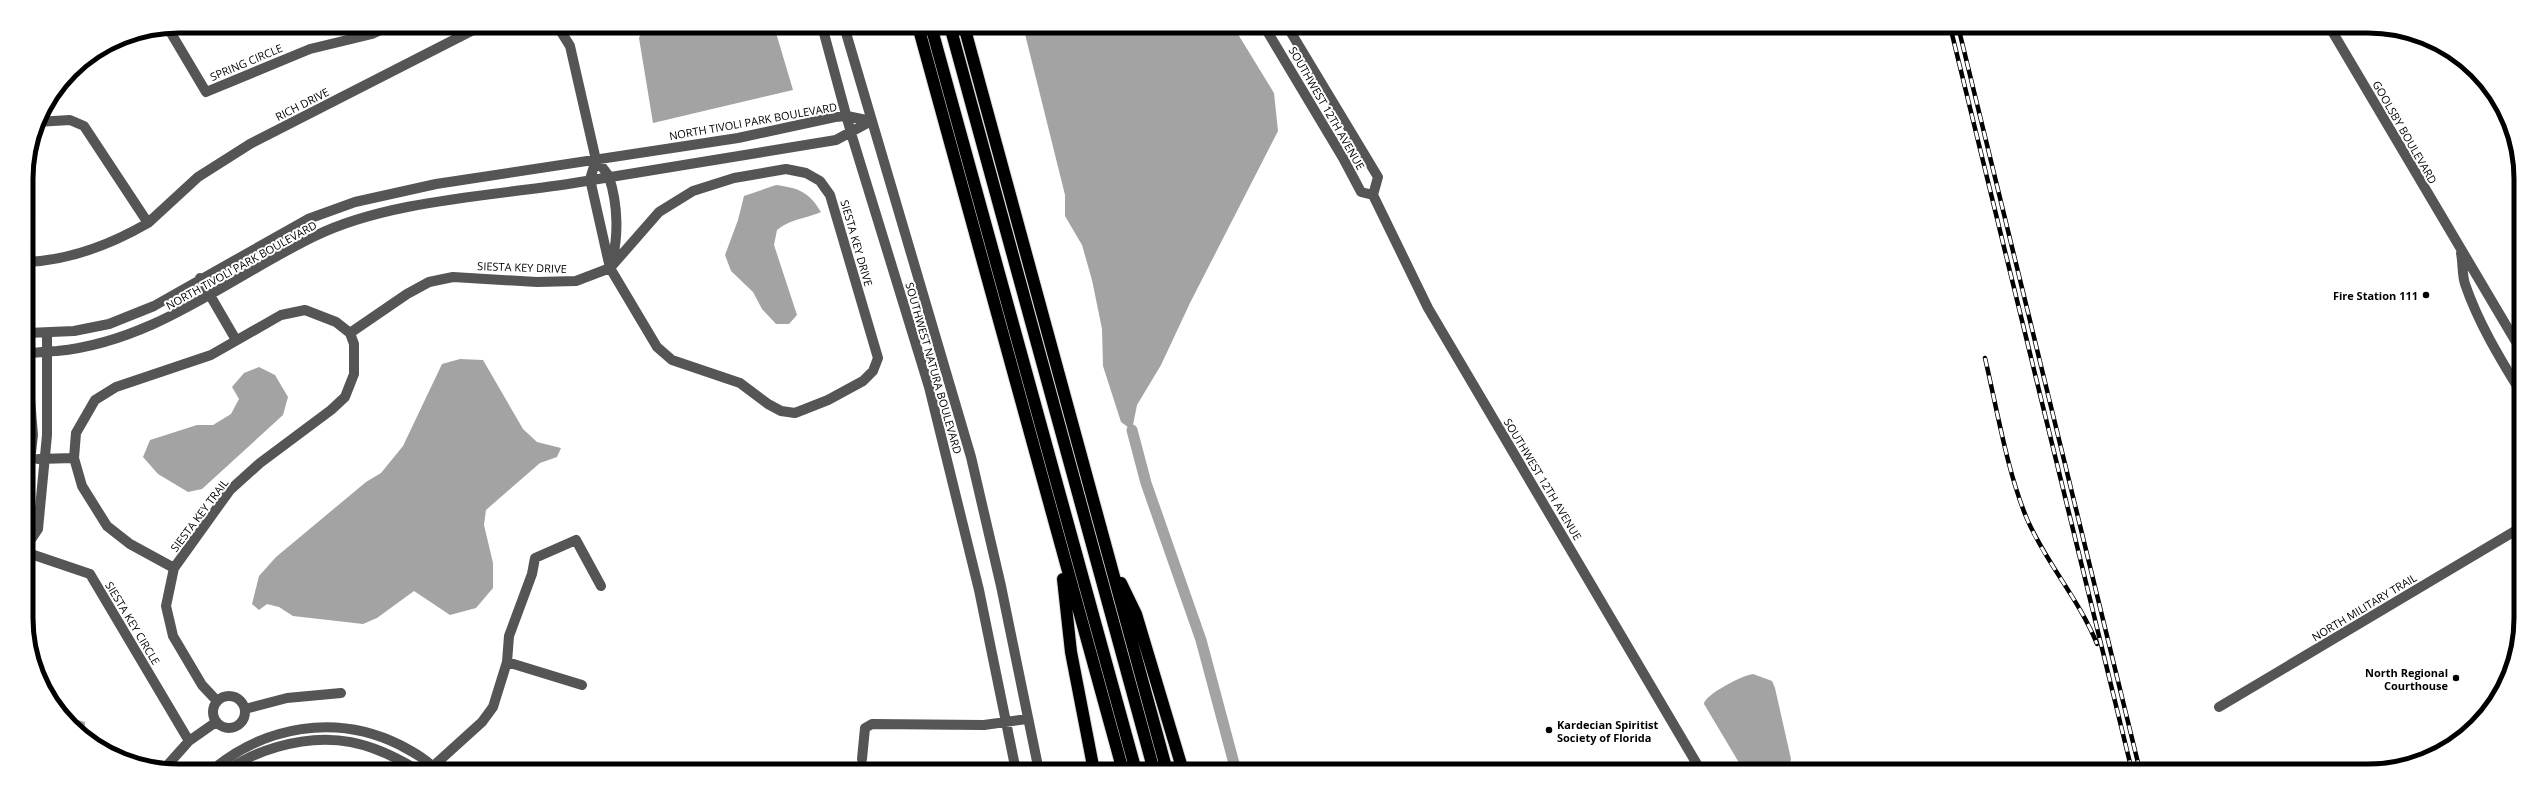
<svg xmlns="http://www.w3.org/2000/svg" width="2547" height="797" font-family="'Open Sans',sans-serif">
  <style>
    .water { fill: #a3a3a3 }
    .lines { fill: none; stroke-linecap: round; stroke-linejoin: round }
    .canal { stroke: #a3a3a3; stroke-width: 11 }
    .highway-casing { stroke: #dbdbdb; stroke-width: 14 }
    .minor { stroke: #555; stroke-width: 10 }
    .highway { stroke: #000; stroke-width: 12 }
    .rail-casing { stroke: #000; stroke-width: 4.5 }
    .rail { stroke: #fff; stroke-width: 3; stroke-dasharray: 9; stroke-linecap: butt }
    .poi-dot { fill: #000; stroke: #fff; stroke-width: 1.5 }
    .labels { text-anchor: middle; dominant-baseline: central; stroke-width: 4; stroke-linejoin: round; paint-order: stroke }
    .street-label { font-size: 11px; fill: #000; stroke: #fff }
    .poi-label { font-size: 11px; font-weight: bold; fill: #000; stroke: #fff; text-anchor: end }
    .rim { fill: none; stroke: #000; stroke-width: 5 }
  </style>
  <rect width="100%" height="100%" fill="#fff"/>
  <!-- water -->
  <path class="water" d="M644,26h22l38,6 35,-6h35l19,64 -140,33 -14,-85z
    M1023,26h210l41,67 4,38 -88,172 -29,62 -24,40 -5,25 -11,-8 -18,-56 -1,-37 -10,-49 -10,-35 -17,-29v-21z
    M776,185c23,3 33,7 45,27 -19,8 -28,6 -44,18l-3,15 23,70 -8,9h-13l-14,-15 -9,-17 -22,-21 -6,-16 13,-35 6,-24z
    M460,359l23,1 40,69 14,13 24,6 -4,9 -17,6 -54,47 -2,15 9,38v25l-17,20 -26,7 -36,-24 -37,27 -14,6 -70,-8 -14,-9 -12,-3 -8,6 -7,-6 7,-28 17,-19 90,-75 15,-9 22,-27 39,-82z
    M259,367l16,8 13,22 -5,18 -81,74 -14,3 -30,-18 -15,-17 7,-17 47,-15h16l18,-11 8,-15 -7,-12 12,-14z
    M1753,674l19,7 3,7 16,71 -2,9 -4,3h-41l-40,-67c0,-9 39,-29 49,-30z
    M54,704l13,13 18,5 -1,13 -20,-16z"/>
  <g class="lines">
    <!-- canal -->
    <path class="canal" d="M1132,430l14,53 55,157 35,131"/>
    <defs>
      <path id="highway" d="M918,26l205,745
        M931,26l205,745
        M950,26l204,745
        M964,26l203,745
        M1063,579l8,73 23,119
        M1121,583l15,31 47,157"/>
    </defs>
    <!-- highway casing -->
    <use href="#highway" class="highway-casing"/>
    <!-- minor -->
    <path class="minor" d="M822,26l29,107 78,254 50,203 37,181
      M844,26l127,431 30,129 38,185
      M1264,26l79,132 18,34 12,3
      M1287,26l91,151 -5,18 55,113 273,463
      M2329,26l190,321
      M168,28l38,64 104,-43 62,-15 17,-8
      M596,160c4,5 10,11 13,17 9,27 10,61 2,87
      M148,223l50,-46 52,-33 231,-118
      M2461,253c2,10 1,22 4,31 13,38 34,73 55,107
      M27,262c44,-2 83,-17 121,-39l-64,-97 -14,-6 -33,2
      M200,278l36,62
      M27,333l47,-2 35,-7 45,-18 154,-87 47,-17 81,-18 302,-46 97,-21 12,-1 24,5
      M350,333l57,-39 22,-12 24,-5 84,5 39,-1 34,-13 49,-56 34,-21 41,-13 52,-9 20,4 14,8 10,14 48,163 -5,13 -10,10 -35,19 -33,13 -14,-2 -13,-7 -28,-21 -68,-23 -15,-13 -47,-79 -20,-89 6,-19 -26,-114 -10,-16 -9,-4
      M27,353c10,0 20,-2 30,-2 97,-9 173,-74 258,-115 71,-35 174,-40 253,-52 89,-14 179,-30 268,-44l35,-19
      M38,459l36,-1
      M28,479l5,-44 -4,-48 1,-53
      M28,544l10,-15 9,-94v-102
      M28,553l62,21 99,167
      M174,568l-44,-24 -23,-18 -25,-40 -8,-28 2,-25 19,-33 21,-13 95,-32 70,-40 24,-5 31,12 14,11 4,11v30l-9,23 -14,13 -71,53 -30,27 -56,78 -8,38 7,30 29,49 15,16
      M507,662l2,-26 23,-62 3,-16 41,-18 25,46
      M213 712a16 16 0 1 1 32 0a16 16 0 1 1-32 0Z
      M2219,707l301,-179
      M245,709l42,-11 54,-5
      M862,759l3,-31 7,-4 112,1 43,-6
      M164,769l25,-28 27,-19
      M429,770l53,-48 11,-15 14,-45 75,23
      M211,771c53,-45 125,-58 189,-26 13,7 28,15 37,26
      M228,771c14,-12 32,-19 49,-24 55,-16 95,-5 142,24"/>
    <!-- highway -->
    <use href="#highway" class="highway"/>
    <defs>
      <path id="rail" d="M1950,26l182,745
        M1958,26l182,745
        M1985,358c12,51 22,113 42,161 19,44 52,80 70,125"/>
    </defs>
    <!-- rail casing -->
    <use href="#rail" class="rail-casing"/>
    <!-- rail -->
    <use href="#rail" class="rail"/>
  </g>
  <!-- markers -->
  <g class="poi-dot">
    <circle cx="2426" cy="295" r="4"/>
    <circle cx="2456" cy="678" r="4"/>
    <circle cx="1549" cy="730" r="4"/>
  </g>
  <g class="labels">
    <!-- street labels -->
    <g class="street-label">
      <text transform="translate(246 62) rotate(-23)">SPRING CIRCLE</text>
      <text transform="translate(302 104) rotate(-27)">RICH DRIVE</text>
      <text transform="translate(1327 108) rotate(60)">SOUTHWEST 12TH AVENUE</text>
      <text transform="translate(753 121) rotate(-10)">NORTH TIVOLI PARK BOULEVARD</text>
      <text transform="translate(2405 132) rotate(60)">GOOLSBY BOULEVARD</text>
      <text transform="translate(857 243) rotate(74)">SIESTA KEY DRIVE</text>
      <text transform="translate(241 265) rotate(-29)">NORTH TIVOLI PARK BOULEVARD</text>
      <text transform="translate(522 267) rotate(2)">SIESTA KEY DRIVE</text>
      <text transform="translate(934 368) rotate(74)">SOUTHWEST NATURA BOULEVARD</text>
      <text transform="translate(1543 479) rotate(59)">SOUTHWEST 12TH AVENUE</text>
      <text transform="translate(199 515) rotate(-53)">SIESTA KEY TRAIL</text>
      <text transform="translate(2364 607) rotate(-31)">NORTH MILITARY TRAIL</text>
      <text transform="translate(133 623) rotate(59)">SIESTA KEY CIRCLE</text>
    </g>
    <!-- poi labels -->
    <g class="poi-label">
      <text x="2418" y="295">Fire Station 111</text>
      <text x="2448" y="672">North Regional<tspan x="2448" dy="13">Courthouse</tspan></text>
      <text x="1557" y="724" text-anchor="start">Kardecian Spiritist<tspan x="1557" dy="13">Society of Florida</tspan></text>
    </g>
  </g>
  <!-- crop -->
  <path d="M0 0H2547V797H0ZM179 33H2368A146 146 0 0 1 2514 179V618A146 146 0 0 1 2368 764H179A146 146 0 0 1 33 618V179A146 146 0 0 1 179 33Z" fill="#fff" fill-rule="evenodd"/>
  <path class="rim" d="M179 33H2368A146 146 0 0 1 2514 179V618A146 146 0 0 1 2368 764H179A146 146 0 0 1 33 618V179A146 146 0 0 1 179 33Z"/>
</svg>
